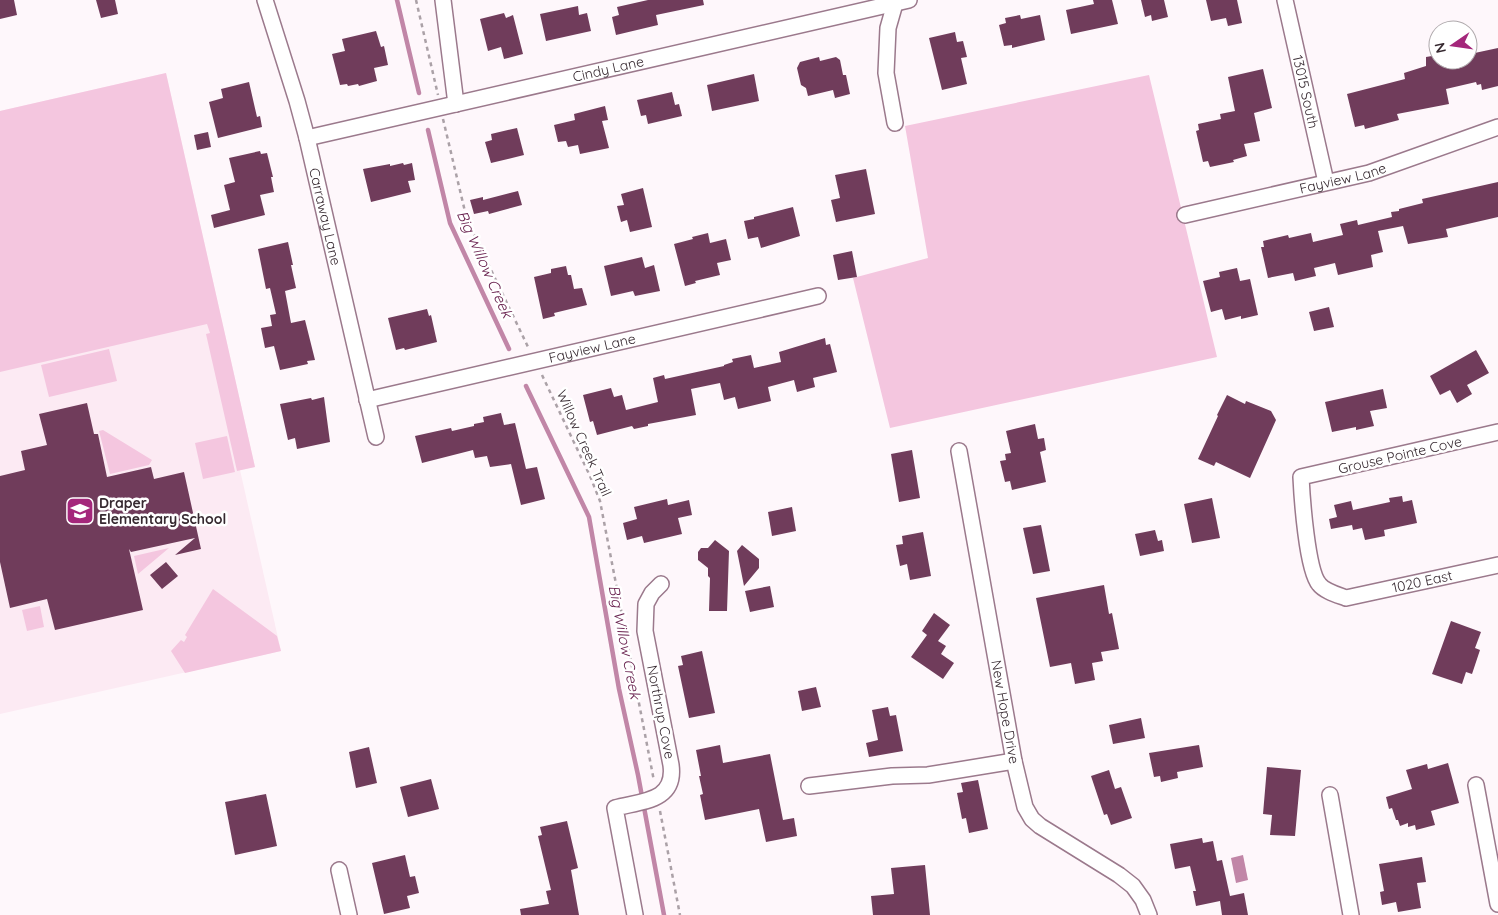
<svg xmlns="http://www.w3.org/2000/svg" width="1498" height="915" font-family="Quicksand,sans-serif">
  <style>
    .built { fill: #fceaf3 }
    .green { fill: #f4c6df }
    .water { fill: #c186a7 }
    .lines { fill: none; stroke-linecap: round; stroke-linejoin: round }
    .stream { stroke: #c186a7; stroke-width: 4.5 }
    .building { fill: #703c5b }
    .minor-casing { stroke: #9b798c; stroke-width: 18 }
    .path { stroke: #aba1a7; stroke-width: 2.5; stroke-dasharray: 4 4; stroke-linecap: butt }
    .minor { stroke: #fff; stroke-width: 15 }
    .labels { text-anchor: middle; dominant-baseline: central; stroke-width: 5; stroke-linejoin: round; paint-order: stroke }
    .street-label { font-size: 14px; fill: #362930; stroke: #fff }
    .poi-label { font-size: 14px; font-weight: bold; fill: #362930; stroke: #fff; text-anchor: start }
    .water-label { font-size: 15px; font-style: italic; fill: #69224f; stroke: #fff }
  </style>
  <rect width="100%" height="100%" fill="#fef7fb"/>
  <!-- built -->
  <path class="built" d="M166,73l89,394 -15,3 41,181 -281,63v-603z"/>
  <!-- green -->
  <path class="green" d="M166,73l89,394 -18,4 -31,-137 4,-1 -3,-9 -207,48v-261z
    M1149,75l68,282 -327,71 -37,-150 75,-20 -23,-132z
    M109,349l8,32 -68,16 -8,-32z
    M103,430l49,30 -3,5 -39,9 -11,-43z
    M227,436l8,36 -32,7 -8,-36z
    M169,548l-31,26 -4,-18z
    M213,589l64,47 4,15 -96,22 -14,-22 10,-11 3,2 3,-5 -2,-2z
    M40,606l4,21 -17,4 -5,-21z"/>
  <!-- water -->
  <path class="water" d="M1243,855l5,25 -12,3 -5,-25z"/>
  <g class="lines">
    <!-- stream -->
    <path class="stream" d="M397,0l22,93
      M428,130l22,93 59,126
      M526,386l63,131 30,172 19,86 26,140"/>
  </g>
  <!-- building -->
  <path class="building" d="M0,0h14l3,15 -17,4z
    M96,0h19l3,14 -17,4z
    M648,0h55l1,5 -48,10 2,10 -42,10 -4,-18 7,-2 -2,-8z
    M1093,0h19l6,24 -47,10 -5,-24 28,-6z
    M1141,0h23l4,17 -16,4 -1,-6 -6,2z
    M1206,0h31l5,23 -14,3 -2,-8 -15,3z
    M578,6l1,9 8,-2 4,18 -45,10 -6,-27z
    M504,13l2,5 7,-3 10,39 -19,5 -3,-12 -13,4 -8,-32z
    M1020,15l1,4 19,-4 5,25 -33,8v-3l-8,1 -5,-21 7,-2 -1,-5z
    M376,31l5,16 3,-1 4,19 -14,3 3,13 -18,5 -1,-2 -10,2 -1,-2 -7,1 -8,-31 13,-3 -3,-12z
    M955,32l2,10 6,-1 4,16 -6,1 6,26 -25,6 -13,-52z
    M1498,48v38l-16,4 -1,-6 -4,1 -1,-3 -30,7 3,15 -52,10 2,6 -34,9 -1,-4 -9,2 -8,-33 58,-15 -1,-6 22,-7v-9l12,-2v5h33l-1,-6z
    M819,57l1,4 16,-4 4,3 3,15h3l4,19 -15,4 -2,-8 -25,6 -2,-8 -5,-3 -4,-17 3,-6z
    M1263,69l9,39 -18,5 6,28 -16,3 3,12 -14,4 1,2 -24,5 -2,-6 -5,1 -7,-31 3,-1 -1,-6 23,-5 -1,-5 15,-3 -7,-34z
    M754,74l5,27 -47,10 -5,-26z
    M249,82l8,35 3,-1 2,11 -44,11 -9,-36 14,-4 -2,-9z
    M672,92l3,13 4,-1 3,12 -34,8 -2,-9 -5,1 -4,-16z
    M605,106l3,14 -6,1 7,27 -29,6 -2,-9 -10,2 -2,-6 -8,1 -4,-17 21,-5 -1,-6z
    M517,128l7,27 -33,8 -6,-21 7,-2 -1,-6z
    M208,132l3,15 -14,3 -3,-15z
    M260,151l1,3 6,-1 6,24h-2l3,15 -14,3 5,20 -51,13 -3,-13 19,-5 -6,-25 11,-3 -6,-24z
    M403,163l1,2 8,-2 3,17 -7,1 3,11 -40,10 -8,-33 27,-5v2z
    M866,169l9,45 -39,8 -5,-22 9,-2 -5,-23z
    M1498,182v35l-52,12 2,8 -40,7 -5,-18 -25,5 5,21 -12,3 2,12 -35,8 -3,-12 -21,5 2,8 -21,5 -2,-8 -25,5 -7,-31h3l-1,-6 25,-6 1,3 22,-5 2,9 30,-7 -3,-11 17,-4 1,5 34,-8 -1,-5 8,-1v-2l24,-6 -1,-4z
    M643,188l9,39 -22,5 -3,-12 -6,2 -4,-16 7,-1 -3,-11z
    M518,191l4,14 -33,9 -1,-3 -14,3 -4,-14 13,-3v3z
    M793,207l7,29 -39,12 -3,-11 -10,2 -4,-18 10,-2v-2z
    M708,233l2,10 16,-4 5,21 -14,3 3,12 -25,6 1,2 -11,3 -11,-42 19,-5 -1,-2z
    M288,242l5,23h-2l5,23 -11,3 6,32 14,-3 10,40 -8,1 1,3 -28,6 -6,-24 -9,2 -4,-20 11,-2 -2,-11 6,-1 -6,-26 -4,1 -8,-40z
    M852,251l5,26 -19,3 -5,-25z
    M642,257l3,11 9,-3 6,26 -25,5 -2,-5 -22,5 -7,-30z
    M566,266l2,9h3l3,14 8,-1 5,17 -33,8 1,3 -12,3 -9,-42 17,-4v-4z
    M1237,268l3,13 10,-2 8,36 -17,4v-3l-16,4 -3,-11 -11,3 -8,-31 17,-4 -1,-5z
    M1329,307l5,20 -20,4 -5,-19z
    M427,309l2,7 2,-1 6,27 -32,8 -1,-2 -8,2 -8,-32z
    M825,338l1,7 4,-1 7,28 -24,6 2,9 -18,5 -3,-12 -26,7 3,14 -33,8 -3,-12 -11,3 -4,-17 -29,6 5,26 -48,9v2l-14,3 -2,-3 -35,9 -4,-14 -3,1 -7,-27 28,-7 3,9 8,-2 4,15 32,-8 -5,-24 11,-3 1,4 59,-13v-1l9,-3 -1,-3 19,-4 3,13 27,-6 -2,-10z
    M1476,350l13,23 -22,12 5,9 -15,9 -7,-13 -10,5 -10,-19z
    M1383,389l4,19 -17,3 4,15 -18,4v-3l-24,5 -7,-30z
    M1227,395l18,9 1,-3 25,10 5,9 -26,58 -34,-16 -2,4 -16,-7 20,-43 -1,-1z
    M324,397l6,45 -33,7 -2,-11 -7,2 -8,-36 31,-6 1,2z
    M87,403l7,31h4l9,43 44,-10 3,12 30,-7 17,77 -26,6 20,-17 -64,14 -2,-3 14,61 -88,20 -8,-31 -37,9 -10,-46v-86l25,-6 -4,-19 26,-6 -8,-31z
    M501,413l3,12 11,-2 11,46 11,-2 8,32 -24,6 -10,-41 -21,3 -3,-11 -12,2 -2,-8 -51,13 -7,-27 36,-8 1,3 22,-5v-2l10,-2 -1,-5z
    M1035,424l3,15 6,-1 2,12 -6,2 6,30 -34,8 -2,-9 -5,1 -5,-21 6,-1 -1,-6 6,-1 -5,-22z
    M912,450l8,48 -21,4 -8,-48z
    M1402,496l1,6 9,-2 5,23 -33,7 1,6 -20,4 -3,-12 -9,2 -1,-5 -21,4 -2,-10 8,-2 -3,-12 17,-4 2,9 37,-8 -1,-4z
    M1212,498l8,40 -28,5 -8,-39z
    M667,499l1,6 21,-5 3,15 -14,3 4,16 -38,9 -2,-7 -15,4 -4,-17 14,-4 -3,-12z
    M792,507l4,24 -24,5 -4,-24z
    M1041,525l9,46 -17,3 -10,-46z
    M1155,530l3,11 4,-1 2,11 -24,5 -5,-22z
    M923,532l8,44 -21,4 -3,-16 -7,2 -4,-21 7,-1 -1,-8z
    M715,540l14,11 -2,60h-18l1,-33 -2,-2v-8l-10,-8v-8l3,-4h7z
    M742,545l17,14v9l-15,18 -7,-35z
    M166,562l12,14 -16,13 -12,-14z
    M1104,585l5,29 3,-1 7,36 -18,3 2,9 -11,2 3,17 -20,4 -4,-21 -21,4 -14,-69z
    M770,586l4,21 -24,5 -5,-21z
    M934,613l16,12 -12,16 8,5 -5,8 13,9 -11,16 -32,-22 16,-22 -5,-4z
    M1451,621l30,11 -6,16 5,2 -8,24 -6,-2 -4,12 -30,-10z
    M702,651l13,62 -26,5 -11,-52 5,-1 -2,-9z
    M816,687l5,20 -19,4 -4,-20z
    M888,707l2,9 6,-1 7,36 -34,6 -3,-14 12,-3 -6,-30z
    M1141,718l4,20 -32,6 -4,-19z
    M720,745l3,18 47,-9 13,66 11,-2 3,18 -31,6 -7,-33 -54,11 -5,-25 3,-1 -4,-18h2l-5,-26z
    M1199,745l4,22 -26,5 1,6 -17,4 -1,-6 -6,1 -5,-24z
    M369,747l8,36 -21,5 -7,-36z
    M1448,763l11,40 -28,8 4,14 -19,5 -1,-5 -7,2v-4l-8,3 -2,-6h-2l-4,-12 -3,1 -3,-12 26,-8 -6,-19 21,-6 1,5z
    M1267,767l34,3 -6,66 -25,-1 2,-20 -9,-1z
    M1109,770l6,19 6,-2 11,31 -21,7 -4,-11 -3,1 -13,-39z
    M431,779l8,30 -31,8 -8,-30z
    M978,780l10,49 -19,4 -3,-15 -4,1 -5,-26 6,-1 -2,-9z
    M266,794l11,52 -42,9 -10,-53z
    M567,821l11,47 -7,2 8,45h-58l-1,-6 29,-5 -3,-13 5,-1 -13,-54 4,-1 -2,-8z
    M1202,838l1,5 10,-2 4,20 5,-1 8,36 14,-3 4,22h-26l-2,-14 -24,5 -3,-15h3l-6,-25 -15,3 -5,-25z
    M405,855l5,22 5,-1 4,17 -12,3 3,12 -26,6 -12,-51z
    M1422,857l4,25 -9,1 4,25 -23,4 -2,-10 -14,3 -2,-13 4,-1 -5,-27z
    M925,865l5,50h-57l-2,-19 23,-2 -3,-26z"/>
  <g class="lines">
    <defs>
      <g id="minor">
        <path id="s1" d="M265,0l32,101 10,37 69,299"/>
        <path d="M443,0l13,104"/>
        <path id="s2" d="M1285,0l41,182"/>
        <path d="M895,123l-9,-50 2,-45 8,-28"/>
        <path id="s3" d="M307,138l602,-138"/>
        <path id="s4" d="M1185,215l184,-42 129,-46"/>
        <path id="s5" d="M367,400l451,-104"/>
        <path id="s6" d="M1498,432l-197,45c1,21 6,93 18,107 5,7 19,11 27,14l152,-33"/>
        <path id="s7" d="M959,451l55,310 11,46 7,12 8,7 79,49 14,11 10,14 6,15"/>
        <path d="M1476,785l22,119"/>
        <path d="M809,786l83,-10 36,-1 86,-14"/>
        <path d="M1330,795l21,120"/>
        <path d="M339,870l10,45"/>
        <path d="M635,915l-20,-107c26,-7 61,-6 56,-43l-26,-134 1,-27 6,-11 9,-9"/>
      </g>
    </defs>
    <!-- minor casing -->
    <use href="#minor" class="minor-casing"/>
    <!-- path -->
    <path class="path" d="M416,0l22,95
      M443,119l24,101 62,129
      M542,375l48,101 10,25 54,280
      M660,811l20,104"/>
    <!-- minor -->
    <use href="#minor" class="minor"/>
  </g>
  <!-- icons -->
  <defs>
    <symbol id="school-square" viewBox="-11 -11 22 22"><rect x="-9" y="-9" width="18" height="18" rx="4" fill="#a4277b" stroke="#fff"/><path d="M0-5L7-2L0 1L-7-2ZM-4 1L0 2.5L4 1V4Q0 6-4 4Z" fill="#fff"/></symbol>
  </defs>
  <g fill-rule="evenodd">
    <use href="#school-square" x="64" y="495" width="32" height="32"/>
  </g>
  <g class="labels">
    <!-- street labels -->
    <g class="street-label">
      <text stroke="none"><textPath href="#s3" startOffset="309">Cindy Lane</textPath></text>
      <text stroke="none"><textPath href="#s2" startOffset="94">13015 South</textPath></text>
      <text stroke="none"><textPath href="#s4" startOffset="162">Fayview Lane</textPath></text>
      <text stroke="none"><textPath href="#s1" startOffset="225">Carraway Lane</textPath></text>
      <text stroke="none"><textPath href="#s5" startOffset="231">Fayview Lane</textPath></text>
      <text transform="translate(584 443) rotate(66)">Willow Creek Trail</text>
      <text transform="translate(1400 455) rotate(-13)">Grouse Pointe Cove</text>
      <text stroke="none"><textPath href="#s6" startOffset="420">1020 East</textPath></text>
      <text transform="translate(661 712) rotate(79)">Northrup Cove</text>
      <text stroke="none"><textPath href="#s7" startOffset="265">New Hope Drive</textPath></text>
    </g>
    <!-- poi labels -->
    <g class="poi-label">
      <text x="99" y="503">Draper<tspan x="99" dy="16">Elementary School</tspan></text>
    </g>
    <!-- water labels -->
    <g class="water-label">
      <text transform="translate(485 264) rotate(66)">Big Willow Creek</text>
      <text transform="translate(625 642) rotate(79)">Big Willow Creek</text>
    </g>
  </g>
  <!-- north arrow -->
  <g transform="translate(1453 45) rotate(257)"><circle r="24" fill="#ffffff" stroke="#afa9ac"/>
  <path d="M0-4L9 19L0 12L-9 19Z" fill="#a4277b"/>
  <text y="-8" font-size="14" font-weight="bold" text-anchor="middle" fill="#362930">N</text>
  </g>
</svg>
